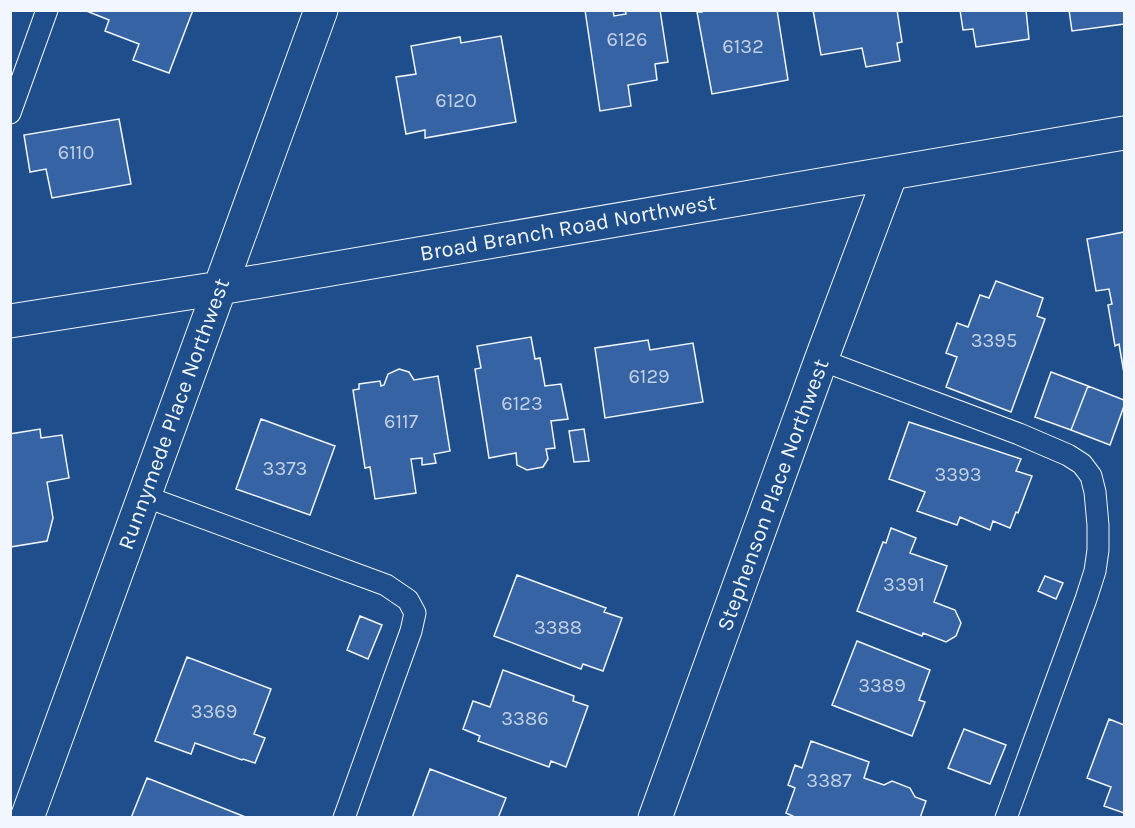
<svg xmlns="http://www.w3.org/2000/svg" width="1135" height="828" font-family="Karla,sans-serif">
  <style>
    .building { fill: #3563a3; stroke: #f2f6ff; stroke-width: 1.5 }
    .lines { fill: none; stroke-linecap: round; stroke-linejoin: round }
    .service-casing { stroke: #f2f6ff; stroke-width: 23 }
    .minor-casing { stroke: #f2f6ff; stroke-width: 35 }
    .service { stroke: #1f4e8c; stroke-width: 21 }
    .minor { stroke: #1f4e8c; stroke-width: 33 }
    .labels { text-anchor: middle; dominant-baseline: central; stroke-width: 4.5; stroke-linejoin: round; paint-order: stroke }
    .number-label { font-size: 20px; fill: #c3d1e8 }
    .street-label { font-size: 22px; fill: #f2f6ff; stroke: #1f4e8c }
  </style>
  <rect width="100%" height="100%" fill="#1f4e8c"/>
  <!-- building -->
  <path class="building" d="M84,10h109l-24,63 -36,-13 6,-16 -34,-13 4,-11z
    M585,10h28l1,6 12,-2 -1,-4h35l8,52 -13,2 2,16 -29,5 3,21 -31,5z
    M702,10h75l11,70 -76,14 -15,-82h5z
    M813,10h84l5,32 -5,1 3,18 -34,6 -4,-19 -41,7z
    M960,10h66l3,29 -53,8 -3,-18 -10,1z
    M1069,10h55v14l-52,7z
    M501,36l15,86 -91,16v-8l-19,4 -10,-57 20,-3 -5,-28 49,-9 1,6z
    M119,119l12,65 -79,14 -6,-29 -16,3 -6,-37z
    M1124,232v141l-5,-29 -4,2 -7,-41 4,-1 -3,-15 -13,2 -9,-52z
    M996,281l47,17 -6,18 8,3 -34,93 -65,-25 11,-30 -11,-4 11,-30 11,4 12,-32 9,3z
    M531,337l4,22 5,-1 5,28 16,-2 7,35 -17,2 4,27 -9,1 2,10 -5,8 -16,3 -10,-5 -1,-12 -27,5 -14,-89 6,-1 -4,-22z
    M648,340l2,10 43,-7 10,59 -98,16 -10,-70z
    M399,369l10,3 5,8 24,-4 12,75 -16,3 2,9 -14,2v-7l-11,1 5,34 -41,6 -5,-32 -5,1 -12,-78 6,-1v-5l21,-3 1,5 3,-1 4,-11z
    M1051,372l37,14 -17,44 -36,-13z
    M1088,386l36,14v6l-14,39 -39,-15z
    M261,419l74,27 -25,69 -74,-26z
    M909,422l112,37 -5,12 16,5 -14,37 -2,-1 -6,16 -17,-7 -3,9 -30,-13 -3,8 -40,-14 8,-19 -36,-13z
    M40,429l1,9 21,-3 7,43 -22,4 6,36 -6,23 -37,6v-113z
    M584,429l5,32 -15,1 -5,-31z
    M891,528l25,10 -6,15 37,13 -13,36 21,8 6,13 -5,13 -10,6 -23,-9 -1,3 -65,-25 26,-69 3,1z
    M517,575l89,33 -2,4 18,6 -19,53 -20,-7 -2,5 -87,-33z
    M1045,576l18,7 -7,16 -18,-8z
    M360,616l22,9 -14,34 -21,-9z
    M857,641l73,29 -11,30 6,2 -13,34 -80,-31z
    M187,657l84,32 -17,45 11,4 -10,25 -12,-4 -1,1 -47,-17 -4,11 -36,-13z
    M503,670l71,26 -1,5 15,5 -22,61 -15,-6 -2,6 -71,-26 2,-5 -17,-7 10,-28 17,6z
    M1109,719l15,6v88l-20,-7 7,-19 -24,-9z
    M964,729l42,16 -16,39 -42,-16z
    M811,741l58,21 -5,16 20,7 8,-4 18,7 5,9 11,4 -6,17h-123l-11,-5 9,-25 -7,-3 7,-20 7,3z
    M430,769l76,29 -8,20h-86z
    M147,778l101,40h-117z"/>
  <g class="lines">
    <defs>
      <path id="service" d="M10,113l37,-103
        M821,360l198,74 49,21 14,9 9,12 4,16 3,33v25l-3,21 -9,28 -80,219
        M144,496l242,89 22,15 7,13 -4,18 -67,187"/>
      <path id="minor" d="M10,321l210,-33 904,-155
        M27,818l294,-808
        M655,818l166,-458 70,-187"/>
    </defs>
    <!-- service casing -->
    <use href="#service" class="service-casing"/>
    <!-- minor casing -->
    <use href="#minor" class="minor-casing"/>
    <!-- service -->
    <use href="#service" class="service"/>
    <!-- minor -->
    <use href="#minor" class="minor"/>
  </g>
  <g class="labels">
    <!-- number labels -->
    <g class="number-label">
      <text x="627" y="39">6126</text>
      <text x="743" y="46">6132</text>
      <text x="456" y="100">6120</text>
      <text x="76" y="152">6110</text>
      <text x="994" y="340">3395</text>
      <text x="649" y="376">6129</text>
      <text x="522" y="403">6123</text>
      <text x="401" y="421">6117</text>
      <text x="285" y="468">3373</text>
      <text x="958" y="474">3393</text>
      <text x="904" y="584">3391</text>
      <text x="558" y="627">3388</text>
      <text x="882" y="685">3389</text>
      <text x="214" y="711">3369</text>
      <text x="525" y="718">3386</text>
      <text x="829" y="780">3387</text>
    </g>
    <!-- street labels -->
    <g class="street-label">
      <text transform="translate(568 228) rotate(-10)">Broad Branch Road Northwest</text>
      <text transform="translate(174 414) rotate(-70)">Runnymede Place Northwest</text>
      <text transform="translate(773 495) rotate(-70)">Stephenson Place Northwest</text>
    </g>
  </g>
  <!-- border -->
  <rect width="1135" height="828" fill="none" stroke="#f2f6ff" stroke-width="24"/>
</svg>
